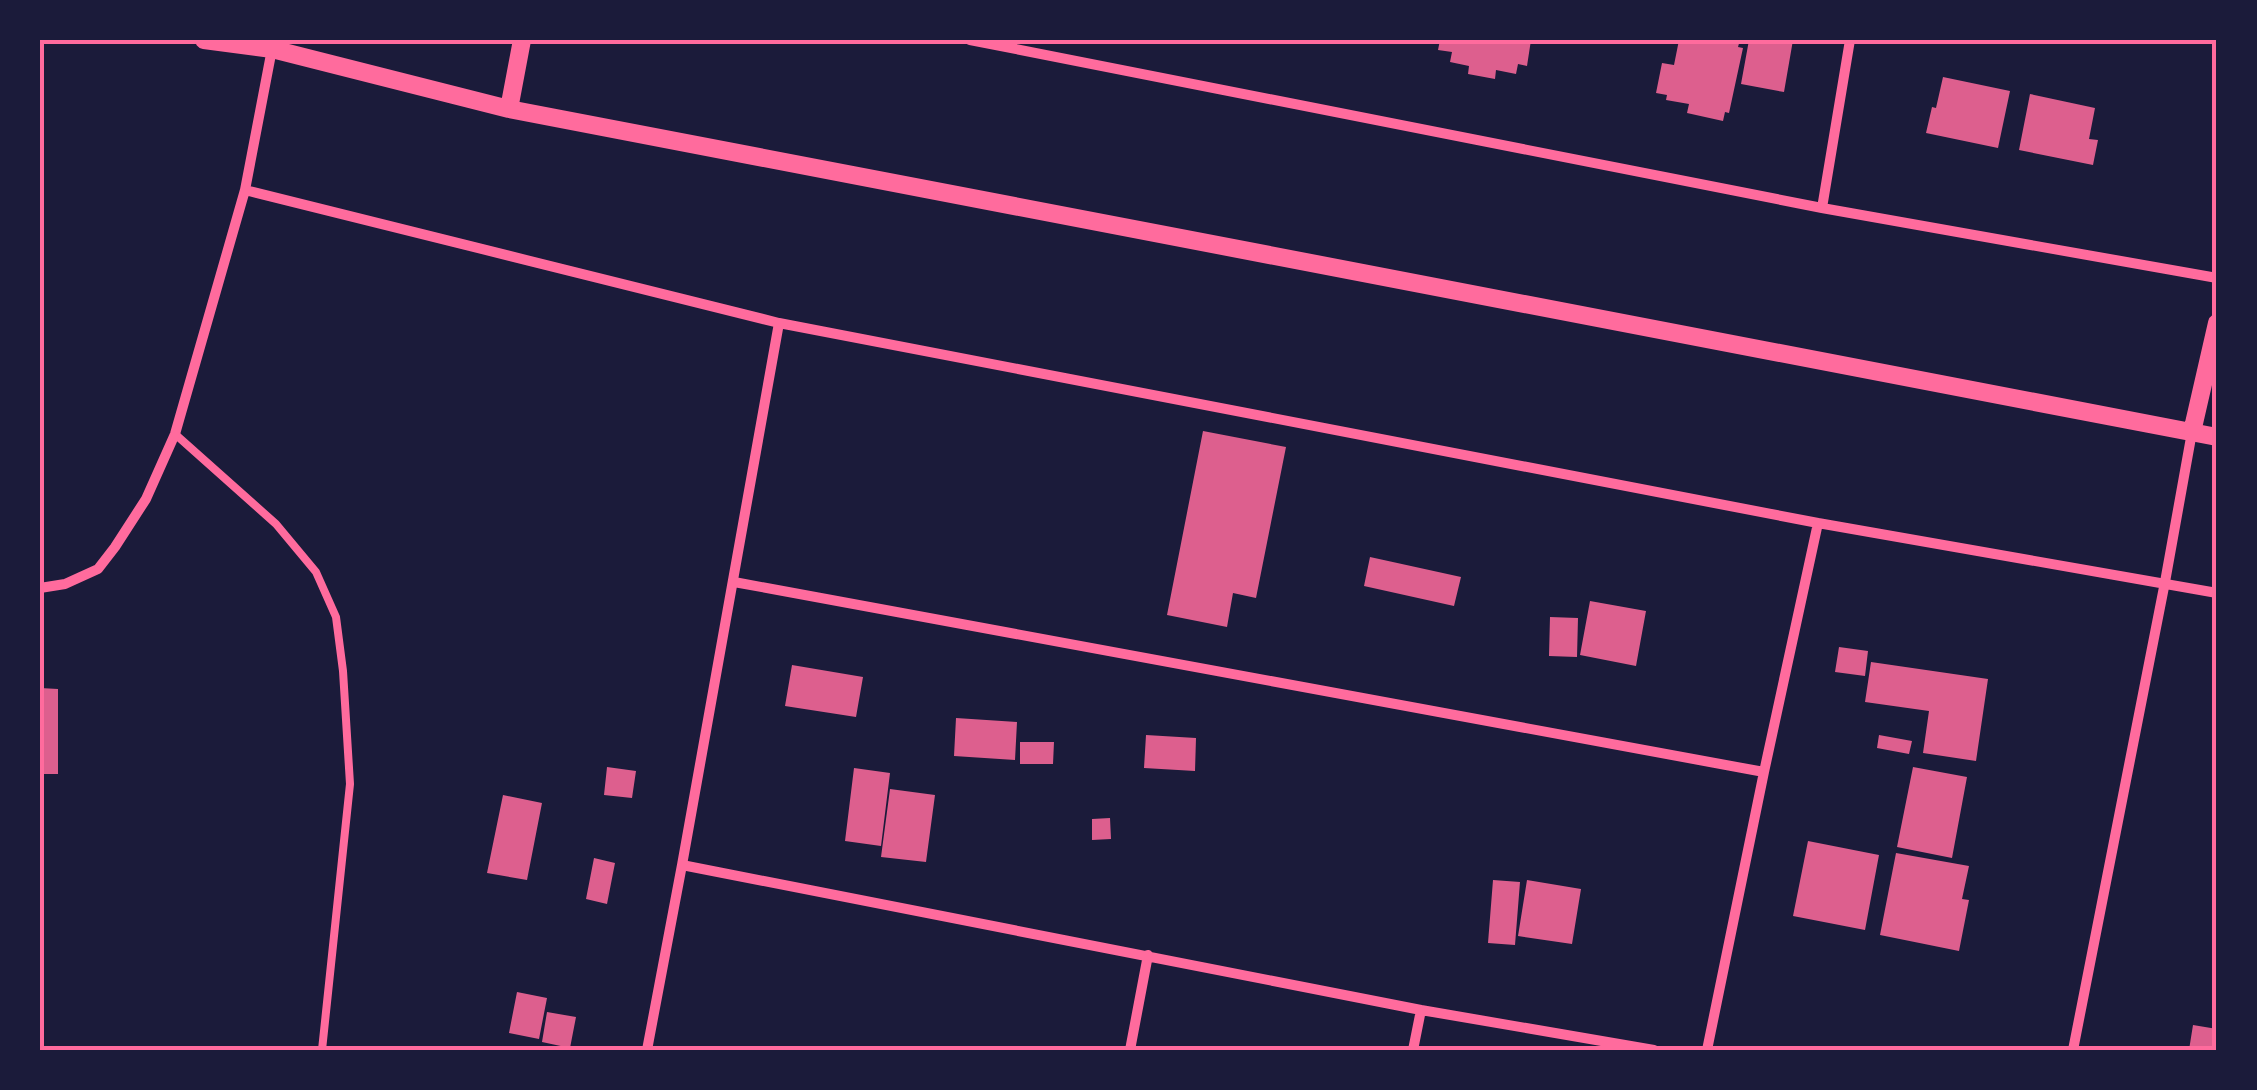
<svg xmlns="http://www.w3.org/2000/svg" width="2257" height="1090" font-family="'PT Sans Narrow',sans-serif">
  <style>
    .building { fill: #dd5f8e }
    .lines { fill: none; stroke-linecap: round; stroke-linejoin: round }
    .service { stroke: #ff6b9d; stroke-width: 8 }
    .minor { stroke: #ff6b9d; stroke-width: 10 }
    .tertiary { stroke: #ff6b9d; stroke-width: 18 }
    .neatline { fill: none; stroke: #ff6b9d; stroke-width: 4 }
  </style>
  <rect width="100%" height="100%" fill="#1b1b3a"/>
  <!-- building -->
  <path class="building" d="M1440,40h91l-4,26 -9,-2 -2,10 -20,-4 -1,9 -27,-5 1,-8 -19,-4 2,-10 -14,-2z
    M1679,40h61l-2,7 5,1 -14,65 -4,-1 -2,9 -36,-8 2,-9 -23,-4 1,-5 -11,-2 6,-30 12,2z
    M1749,40h44l-9,52 -43,-8z
    M1943,77l67,14 -12,57 -72,-15 6,-26 4,1z
    M2030,94l65,14 -6,31 9,1 -5,25 -74,-15z
    M1203,431l83,16 -30,151 -23,-5 -6,34 -60,-12z
    M1370,557l91,20 -7,29 -90,-20z
    M1590,601l56,10 -10,55 -56,-11z
    M1550,617l28,1 -1,39 -28,-1z
    M1839,647l29,4 -3,25 -30,-4z
    M1871,662l117,17 -12,82 -53,-8 6,-42 -64,-9z
    M792,665l71,12 -7,40 -71,-11z
    M40,688l18,1v85h-18z
    M956,718l61,4 -2,38 -61,-4z
    M1146,735l50,3 -1,33 -51,-3z
    M1879,735l33,6 -3,13 -32,-6z
    M1020,742h34l-1,22h-33z
    M607,767l29,4 -4,27 -28,-3z
    M1913,767l54,10 -15,81 -55,-11z
    M854,768l36,5 -9,73 -36,-5z
    M890,789l45,6 -9,67 -45,-5z
    M503,795l39,8 -15,77 -40,-7z
    M1110,818l1,21 -19,1v-21z
    M1808,841l71,14 -14,75 -72,-14z
    M1896,853l73,13 -7,33 7,1 -10,51 -79,-16z
    M594,858l21,5 -8,41 -21,-5z
    M1493,880l27,2 -5,63 -27,-2z
    M1527,880l54,9 -9,55 -54,-8z
    M517,992l30,6 -8,41 -30,-6z
    M547,1012l29,5 -6,31 -28,-6z
    M2193,1025l24,4v21h-28z"/>
  <g class="lines">
    <!-- service -->
    <path class="service" d="M175,434l101,90 40,48 20,45 7,54 7,113 -28,266"/>
    <!-- minor -->
    <path class="minor" d="M970,40l852,168 395,70
      M245,190l534,133
      M1822,208l28,-168
      M734,582l1030,190 54,-249
      M40,588l25,-4 33,-15 17,-22 31,-48 29,-65 70,-244 27,-141
      M682,865l739,145 233,40
      M647,1050l35,-185 97,-542 1039,200 399,70
      M1130,1050l18,-95
      M1413,1050l8,-40
      M1707,1050l57,-278
      M2073,1050l92,-468 27,-150"/>
    <!-- tertiary -->
    <path class="tertiary" d="M204,40l68,9 237,60 1708,328
      M509,109l13,-69
      M2192,432l25,-109"/>
  </g>
  <!-- border -->
  <rect width="2257" height="1090" fill="none" stroke="#1b1b3a" stroke-width="85"/>
  <rect x="42" y="42" width="2172" height="1006" class="neatline"/>
</svg>
